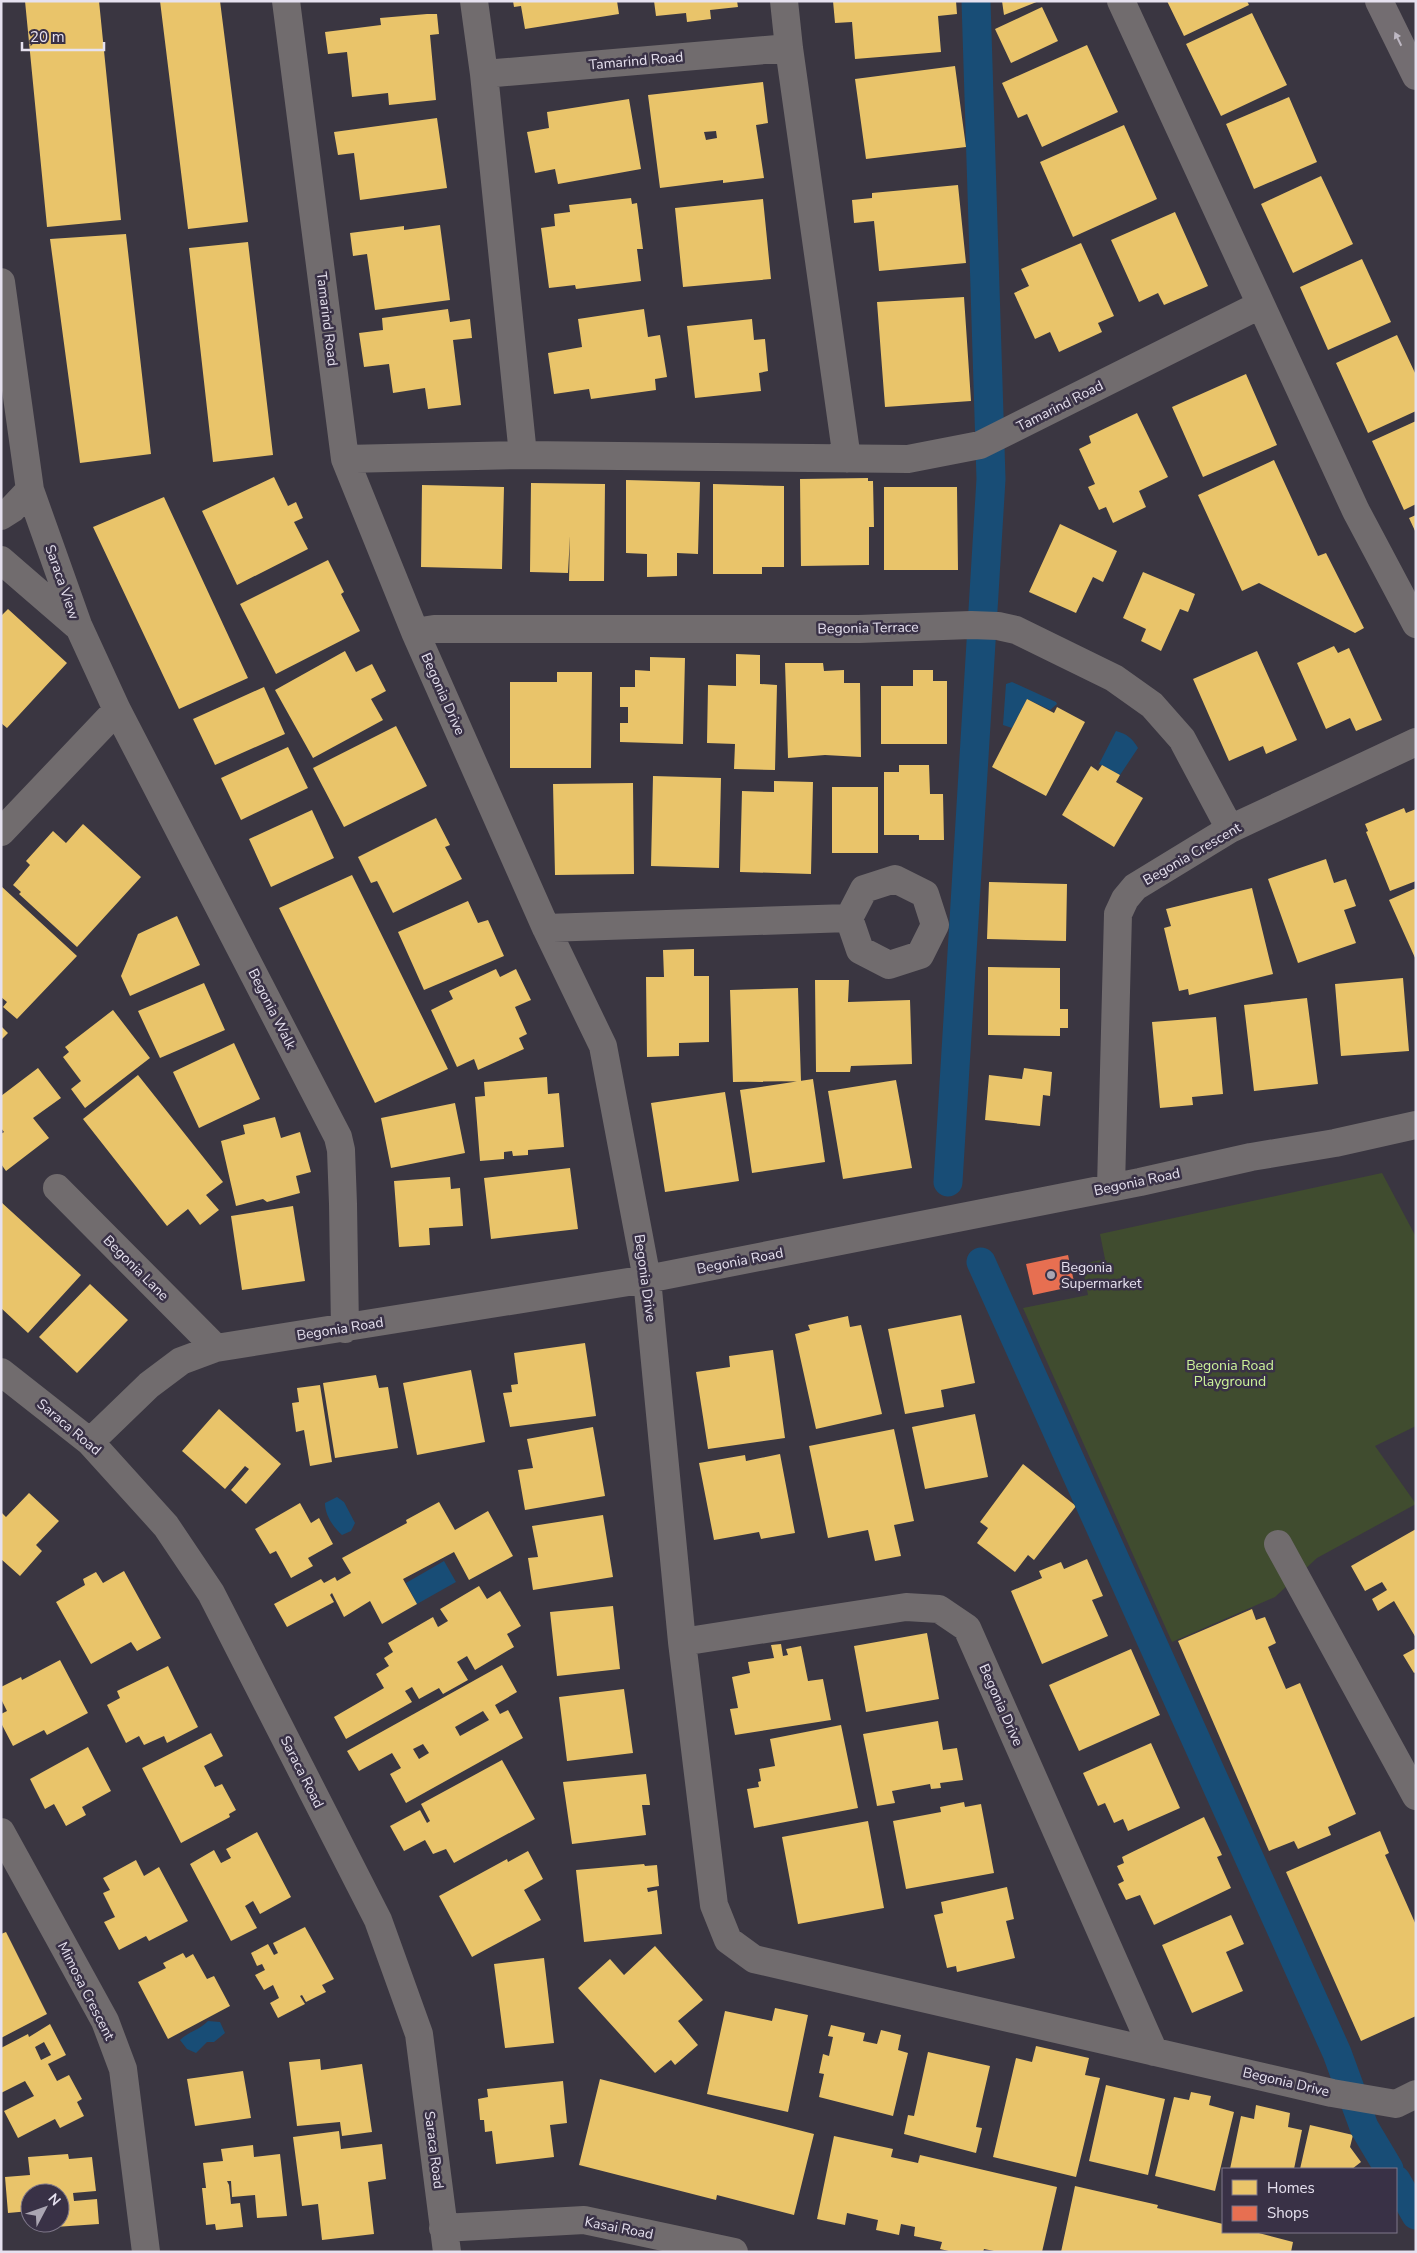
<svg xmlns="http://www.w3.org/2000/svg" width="1417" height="2253" font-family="'Nunito Sans',sans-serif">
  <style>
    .green { fill: #404c2f }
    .water { fill: #184d76 }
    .homes { fill: #e9c46a; fill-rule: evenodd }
    .shops { fill: #e76f51 }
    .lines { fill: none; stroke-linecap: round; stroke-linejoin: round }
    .canal { stroke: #184d76; stroke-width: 29 }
    .minor { stroke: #716c6e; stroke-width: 28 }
    .major { stroke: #736d71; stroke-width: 28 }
    .oneway { fill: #beb8c3 }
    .poi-dot { fill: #aaa5b2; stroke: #393146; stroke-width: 2 }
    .labels { text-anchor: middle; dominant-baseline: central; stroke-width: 5; stroke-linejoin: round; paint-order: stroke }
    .street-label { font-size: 14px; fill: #e6e1ef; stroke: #393146 }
    .poi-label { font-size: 14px; fill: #e6e1ef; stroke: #393146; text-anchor: start }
    .park-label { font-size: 14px; fill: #cdf49a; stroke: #393146 }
  </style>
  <rect width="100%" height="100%" fill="#3a3641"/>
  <!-- green -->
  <path class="green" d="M1382,1173l34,64v189l-41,20 41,58 -99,54 -42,39 -103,45 -149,-334 65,-13 -6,-31 23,-5 -5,-25z"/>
  <!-- water -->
  <path class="water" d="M1012,682l44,20 1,2 -7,6 -23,-11 -15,29 -9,-3 3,-41z
    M1116,731c11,3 16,7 22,17l-18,27 -21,-11z
    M337,1497l7,5 11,21 -4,8 -9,4c-9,-8 -17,-20 -17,-32z
    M444,1561l12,21 -39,22 -11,-21z
    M208,2021l12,1 5,11 -11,9h-7l-11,11 -9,-4 -7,-9c11,-10 18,-9 28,-19z"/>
  <!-- homes -->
  <path class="homes" d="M25,1h74l22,219 -74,7z
    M160,1h60l28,221 -60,7z
    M513,1h104l2,13 -94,15 -4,-23 -7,1z
    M654,1h83l1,6 -28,3 1,9 -24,3 -1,-9 -30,3z
    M833,1h123l1,13 -19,2 3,36 -86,7 -3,-37 -17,1z
    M1002,1h37l-35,14z
    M1167,1h80l2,4 -65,31z
    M1042,7l16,34 -47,22 -16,-34z
    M1252,13l35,72 -66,31 -35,-72z
    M427,14h10l2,20 -9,1 6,65 -47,5 -1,-12 -36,4 -5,-45 -19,2 -3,-22 56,-7 -1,-7z
    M1087,45l31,67 -76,35 -15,-33 -9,4 -16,-35z
    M955,66l11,81 -100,12 -11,-80z
    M763,82l5,41 -12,2 8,53 -41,5v-3l-63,8 -12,-93zM716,131l1,7 -11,2 -2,-8z
    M1289,97l28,65 -63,27 -28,-65z
    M629,99l12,70 -83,15 -3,-15 -20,4 -8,-41 22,-4 -2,-16z
    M437,118l10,70 -87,12 -6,-47 -16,2 -4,-23z
    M1124,125l33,74 -84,38 -33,-75z
    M1321,176l32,68 -60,29 -32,-69z
    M958,185l8,78 -87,8 -5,-50 -20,2 -2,-23 20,-2v-5z
    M631,198l1,6 5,-1 6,46h-6l4,32 -65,8 -1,-4 -26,3 -8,-60 14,-2 -1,-12 16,-2 -1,-7z
    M763,199l8,80 -88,8 -8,-79z
    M1175,212l33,74 -44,19 -6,-12 -19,9 -28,-62z
    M440,225l10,75 -75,10 -8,-56 -14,2 -3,-23 54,-7v4z
    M126,234l25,220 -71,9 -30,-224z
    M248,242l25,213 -60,7 -24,-214z
    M1081,243l33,73 -16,7 4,9 -43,20 -9,-20 -15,7 -21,-46 15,-7 -8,-17z
    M1362,259l29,63 -63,28 -28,-63z
    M964,297l7,104 -86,6 -8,-105z
    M448,309l2,13 20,-3 2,19 -19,2 8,65 -33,4 -3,-21 -32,5 -4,-29 -25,3 -5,-34 24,-3 -1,-12z
    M644,309l4,28 12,-2 3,17 4,25 -12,2 1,11 -65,9 -2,-10 -35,5 -6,-41 34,-6 -4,-28z
    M752,319l2,21 11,-1 3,32 -9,2 2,18 -66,7 -8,-72z
    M1397,335l19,40v36l-48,22 -32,-70z
    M1246,374l31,71 -74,32 -31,-70z
    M1137,413l31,64 -29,14 7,16 -33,16 -7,-16 -7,3 -11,-23 7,-3 -16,-35 12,-6 -2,-7z
    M1416,421v83l-12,6 -32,-69z
    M1274,460l44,96 8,-3 38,75 -9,5 -96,-50 -17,8 -44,-96z
    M274,477l14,29 8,-4 7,16 -9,4 14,27 -71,36 -35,-74z
    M868,478v3h5l1,46h-5v38l-68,1 -1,-87z
    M626,480l74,2 -2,72 -21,-1v23l-30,1v-23l-21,-1z
    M531,483l74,1 -1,97h-35l1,-45 -2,37 -38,-1z
    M713,484l71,2v81h-22v7h-49z
    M422,485l82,2 -2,82 -81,-2z
    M884,487h73l1,83h-74z
    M164,497l84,181 -69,31 -86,-182z
    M1416,515v18l-7,-15z
    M1060,524l57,27 -14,31 -10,-5 -17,36 -47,-21z
    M328,560l16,32 -3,2 19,37 -84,43 -36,-70z
    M1143,572l52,22 -7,18 -8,-3 -19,42 -20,-10 5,-12 -23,-11z
    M8,609l59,54 -60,65 -6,-5v-107z
    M1334,646l4,7 11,-5 33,72 -26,11 -6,-13 -24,11 -29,-66z
    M345,651l11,21 16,-8 14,27 -15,8 12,21 -70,38 -38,-68z
    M1257,651l40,89 -31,14 -3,-8 -34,15 -36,-82z
    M736,654l24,1v29l17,1 -2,85 -41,-1 1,-25 -28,-1 1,-58 28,1z
    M650,657l35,1 -2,86 -63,-2v-19h8v-16h-8v-20h15v-17l15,1z
    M785,663h38l1,8 20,-1v13h16l1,74 -36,-2 -37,3z
    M913,670h20v11h14v63h-66v-58h32z
    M557,672h35l-1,96h-81v-86h47z
    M264,687l21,47 -70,31 -22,-46z
    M1027,699l27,14 3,-6 28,15 -39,74 -54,-29z
    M396,726l31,60 -83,41 -31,-59z
    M288,747l20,41 -67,32 -20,-42z
    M899,765h30l1,29h13l1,46h-25v-5h-35v-63h15z
    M1102,765l18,10 -4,7 27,16 -29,49 -52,-32 29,-49 7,5z
    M653,776l68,2 -2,90 -68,-2z
    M774,781l39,1 -2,92 -71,-2 2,-81 32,1z
    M633,783l1,91 -79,1 -2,-91z
    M832,787h46v66h-46z
    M1404,808l2,5 10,-4v72l-26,10 -24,-59 2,-1 -3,-7z
    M312,810l22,48 -63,29 -22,-48z
    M436,818l14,27 -5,2 17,32 -69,34 -16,-32 -6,2 -13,-26z
    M83,824l58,53 -64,70 -58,-53 2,-2 -8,-7 17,-20 -4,-4 27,-30 13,12z
    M1326,859l8,24 12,-4 10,27 -12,4 12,33 -58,20 -30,-84z
    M352,875l96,194 -73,34 -96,-195z
    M989,882l78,2 -1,57 -79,-2z
    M1,886l76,70 -60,63 -14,-12 4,-5 -6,-5z
    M1252,888l21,86 -84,21 -1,-6 -9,2 -15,-63 7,-2 -5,-17z
    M1416,888v72l-27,-60z
    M468,901l10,22 10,-3 16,36 -80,34 -26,-58z
    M177,916l23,49 -70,31 -9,-20 17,-42z
    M694,949v27h15v66l-30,1v13l-32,1 -1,-80h18l-1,-27z
    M988,967l72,1v41h8v19h-8v8l-72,-1z
    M496,969l4,8 16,-8 15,31 -16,7 12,27 -8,4 5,11 -46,21 -4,-11 -17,8 -26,-57 22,-11 -4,-8z
    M1403,978l6,73 -68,5 -6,-72z
    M815,980h34l-1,22 62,-2 2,64 -61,2 -1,6h-34z
    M204,983l21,47 -65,28 -22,-47z
    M798,988l3,93 -68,1 -3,-92z
    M1307,998l11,86 -64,7 -10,-86z
    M113,1010l37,48 -65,50 -14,-19 10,-8 -18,-24 6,-5 -4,-5z
    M1216,1017l7,77 -31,3 1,8 -33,3 -8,-86z
    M1,1026l7,7 -7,7z
    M234,1043l26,56 -61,29 -26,-56z
    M38,1068l23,30 -28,20 16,20 -43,33 -5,-7v-30l3,-2 -3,-4v-32z
    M1024,1068l28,4 -2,24 -7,-1 -3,31 -55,-6 4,-45 33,4z
    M138,1075l85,107 -17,13 13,15 -19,15 -12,-16 -21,17 -84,-107z
    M547,1077l1,17 11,-1 5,54 -36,3v5l-15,1 -1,-5 -8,1v7l-24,2 -5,-64 10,-1 -1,-14z
    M813,1079l12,83 -73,11 -12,-83z
    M896,1080l16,88 -69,11 -15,-88z
    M725,1092l14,89 -74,11 -14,-89z
    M455,1103l10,50 -74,15 -10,-50z
    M275,1117l6,21 19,-6 11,40 -15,4 4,17 -33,9 -4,-3 -27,7 -15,-65 24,-7 -2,-9z
    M570,1168l8,61 -87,10 -7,-61z
    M450,1177l1,12 9,-1 3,38 -34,2 1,17 -31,2 -5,-66z
    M1,1202l80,73 -53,58 -27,-25z
    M293,1206l12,75 -63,9 -11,-74z
    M90,1284l38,36 -51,53 -38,-36z
    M961,1315l14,68 -34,7 3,17 -39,7 -17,-85z
    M848,1316l2,11 11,-2 21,89 -66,15 -21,-95 15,-4 -2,-5z
    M585,1343l11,73 -86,11 -7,-34 9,-1 -1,-7 7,-1 -4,-31z
    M773,1350l12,88 -77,11 -12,-77 34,-5 -1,-11z
    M471,1370l14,72 -68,13 -14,-72z
    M376,1375l3,13 9,-1 10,61 -63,10 -12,-75z
    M320,1385l12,77 -22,4 -6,-36 -8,2 -4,-29 7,-1 -2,-14z
    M219,1409l62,55 -35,40 -15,-14 18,-21 -4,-3 -20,23 -43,-38z
    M975,1414l13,63 -63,12 -13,-62z
    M593,1427l12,69 -80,14 -7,-40 15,-2 -6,-29z
    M894,1429l20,92 -20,4 7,31 -26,5 -7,-31 -40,8 -19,-92z
    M780,1454l15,79 -34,6 -2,-7 -45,8 -15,-77 46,-8 1,6z
    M1023,1464l53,42 -42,54 -6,-5 -13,17 -38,-29 11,-15 -8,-6z
    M29,1493l30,28 -23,24 6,6 -22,25 -19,-17v-47l5,5z
    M439,1502l16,28 33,-19 25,45 -44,24 -15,-28 -51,27 14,25 -35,20 -12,-23 -26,16 -12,-24 -2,2 4,7 -47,25 -13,-23 47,-25 3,4 11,-6 2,4 14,-8 -9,-15 65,-35 -1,-3z
    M300,1503l11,20 8,-5 14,26 -25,14 5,8 -22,12 -15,-27 -6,3 -15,-25z
    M603,1515l10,62 -80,13 -5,-32 10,-1 -6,-31z
    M1416,1529v109l-22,-37 -16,10 -6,-12 15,-9 -5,-8 -17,9 -14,-25z
    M1087,1559l16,37 -11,4 16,36 -66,28 -31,-73 31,-13 -3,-7 22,-9 3,7z
    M124,1571l37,67 -24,13 -6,-9 -40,22 -35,-62 29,-17 -2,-6 13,-7 7,11z
    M479,1586l8,13 13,-8 21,35 -14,8 7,13 -39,23 -8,-14 -10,6 11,18 -25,14 -4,-6 -20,11 -7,-12 -7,4 7,11 -66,37 -12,-22 50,-29 -8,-14 13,-8 -5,-8 9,-6 -5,-9 45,-26 5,10 10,-6 -8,-12z
    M613,1606l7,63 -63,7 -7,-64z
    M1252,1609l4,11 9,-3 11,26 -8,4 18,42 14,-6 56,131 -28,13 3,8 -33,14 -4,-8 -25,10 -91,-210z
    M927,1633l12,66 -73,13 -12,-66z
    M781,1644l2,12 5,-1 -2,-6 15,-3 7,35 15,-2 8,41 -96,15 -5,-26 8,-1 -6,-31 18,-4 -2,-11 26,-4 -3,-13z
    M1416,1648v24l-2,1 -11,-18z
    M1131,1649l29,66 -81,36 -30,-66z
    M60,1660l28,53 -41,22 -3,-5 -31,16 -12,-23v-9l6,-3 -6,-12v-12l20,-10 1,3z
    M502,1665l15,27 -22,13 5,9 8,-4 15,28 -117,65 -16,-29 11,-6 -9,-15 -33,18 -12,-20zM483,1711l6,9 -29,16 -5,-9zM423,1744l6,9 -10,6 -6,-10z
    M168,1666l30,61 -31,16 -3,-7 -20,9 -5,-9 -13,7 -19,-38 13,-7 -3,-7z
    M624,1689l9,64 -66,8 -8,-64z
    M938,1721l5,29 14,-2 6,32 -23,3 1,5 -10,1 -1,-5 -38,7 3,12 -18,3 -14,-72z
    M841,1725l17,83 -104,20 -7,-39 12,-2 -1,-5 3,-1 -2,-12 16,-3 -5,-27z
    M211,1733l12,23 -19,10 11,21 7,-3 14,26 -7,4 1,3 -49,26 -39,-75z
    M1151,1743l29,65 -52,23 -5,-12 -9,4 -9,-20 -7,3 -15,-33z
    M88,1747l23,44 -29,16 4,8 -20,11 -12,-22 -9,5 -15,-30z
    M502,1760l33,59 -81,44 -8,-14 -13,5 -8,-14 -21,11 -14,-25 30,-16 7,13 3,-2 -9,-17z
    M646,1774l4,31h-8l4,30 -74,9 -9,-62z
    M964,1802l1,5 16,-3 13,69 -88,16 -13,-68 48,-9 -1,-5z
    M1204,1817l18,38 -5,2 14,31 -77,37 -14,-30 -14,5 -8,-16 6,-3 -7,-15 7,-3 -2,-6z
    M868,1821l16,87 -86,16 -16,-87z
    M1380,1831l9,22 -4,2 31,70v91l-55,25 -75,-169z
    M257,1832l34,65 -31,17 -7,-13 -8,5 12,22 -26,13 -41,-77 24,-14 7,13 10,-5 -5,-9z
    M528,1851l15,28 -19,11 17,30 -69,37 -33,-61 68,-37 1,3z
    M136,1860l8,16 15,-9 29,54 -39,20 -3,-5 -27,14 -15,-28 11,-5 -12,-24 7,-3 -7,-12z
    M644,1864l1,2 12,-1 2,21 -12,2 1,4 9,-2 5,44 -78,8 -8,-72z
    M1007,1887l7,32 -8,2 9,37 -58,14 -1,-6 -9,2 -13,-53 9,-2 -2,-11z
    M1231,1915l13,29 -18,8 17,39 -51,22 -30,-68z
    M305,1927l29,52 -12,6 4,7 -20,10 -4,-7 -2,1 5,8 -27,14 -8,-15 9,-5 -6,-13 -9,5 -9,-15 10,-5 -3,-6 -5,2 -6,-13 17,-9 6,11 4,-2 -5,-10z
    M6,1932l41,82 -46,24v-104z
    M655,1946l48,54 -25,21 20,24 -23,20 -4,-5 -16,13 -77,-85 32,-29 14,16z
    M183,1953l3,5 7,-4 14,25 7,-3 16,30 -62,33 -30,-57 28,-14 -3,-5z
    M544,1958l10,85 -49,5 -11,-84z
    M775,2008l33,7 -20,97 -81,-18 18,-83 47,10z
    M50,2024l16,31 -18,9 9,17 12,-6 13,24 -5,3 7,14 -24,12 -5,-9 -37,19 -14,-27 30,-15 -9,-15 -24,12v-45l27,-14 1,3zM44,2042l7,13 -10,5 -6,-13z
    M831,2025l34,8 -2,8 14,3 4,-14 20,5 -3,15 10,3 -15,63 -74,-19 5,-23 -5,-1 4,-19 6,2 4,-19 -5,-1z
    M1036,2046l53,12 -4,17 15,3 -24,99 -83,-20 23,-99 16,4z
    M928,2052l62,14 -14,61 6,1 -6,25 -72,-19 4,-19 6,1z
    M320,2059l1,11 41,-6 10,68 -30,4 -2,-14 -43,4 -8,-64z
    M243,2071l8,47 -56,8 -8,-47z
    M600,2079l214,55 -20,81 -77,-20 -1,5 -137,-35z
    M563,2081l4,42 -17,2 4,32 -58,7 -4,-33 -7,1 -1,-12h-4l-2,-21 10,-2 -1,-8z
    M1106,2085l59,14 -17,76 -59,-14z
    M1191,2092l20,4 -2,9 25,7 -19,79 -60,-15 19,-79 15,3z
    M1256,2105l34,8 -2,14 14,3 -8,39h-64l11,-53 13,3z
    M1310,2125l43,10 -3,12 11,15 -9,7h-52z
    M339,2131l2,18 41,-5 4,35 -18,3 6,52 -52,6 -4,-36 -16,2 -9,-69z
    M834,2136l59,13 -2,8 27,6 2,-8 137,32 -15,65h-43l-15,-3 -1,3h-30l-13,-3 2,-7 -28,-6 1,-9 -14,-3 -2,11 -23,-5 2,-10 -31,-7 -2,12 -28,-6z
    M253,2145l1,12 26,-3 7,62 -30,2 -2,-23 -23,2 -1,-16h-4l2,4 2,19 9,-1 3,24 -27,3 -1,-6 -9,1 -4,-37h4l-3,-25 20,-2 -2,-12z
    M68,2154l1,5 23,-2 4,34 -23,2 1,8 23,-2 2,25 -44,3v-4h5v-30h-30v18l-22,2 -3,-36 25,-2 -2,-18z
    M1075,2186l83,19 -1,3 66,16v8h32l38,10 -2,10h-230z"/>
  <!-- shops -->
  <path class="shops" d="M1068,1255l7,31 -42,9 -7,-31z"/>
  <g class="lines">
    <!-- canal -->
    <path class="canal" d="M948,1182l43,-703 -15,-478
      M981,1262l356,791 27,74 25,42
      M1396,2180l20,35"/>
    <!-- minor -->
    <path class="minor" d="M286,1l59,458 70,173 131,296 57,118 44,233 35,363 32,263 14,35 26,19 578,134 64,11 20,-10
      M474,1l10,73 39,381
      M784,1l5,47 58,411
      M1121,1l235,510 60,113
      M484,74l305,-26
      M1,282l29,208 48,135 39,85 221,427 3,13 2,54 2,125
      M345,459l178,-4 385,4 72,-14 280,-140
      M1,516l11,-7 18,-19
      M1,560l75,65
      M415,632l19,-3h425l112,-4 27,1 18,4 98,48 38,27 30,34 48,90
      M1,832l116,-122
      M895,879l30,15 10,31 -15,30 -31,10 -29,-15 -11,-32 15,-29z
      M546,928l303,-10
      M1111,1187l7,-273 7,-15 10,-12 95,-58 186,-87
      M57,1188l159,160
      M1,1372l89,70 76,84 45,67 167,327 41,114 28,218
      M90,1442l59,-57 32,-24 35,-13 431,-69 493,-97 111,-25 84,-14 81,-18
      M1278,1544l138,252
      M682,1642l224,-35 33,2 28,19 187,424
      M1,1832l104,189 18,48 23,183
      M443,2228l141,-8 150,32"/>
    <!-- major -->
    <path class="major" d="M1379,1l37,75"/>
  </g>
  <!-- one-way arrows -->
  <defs><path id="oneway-solid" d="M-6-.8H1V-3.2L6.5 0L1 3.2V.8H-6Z" transform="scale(1.25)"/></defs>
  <use class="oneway" href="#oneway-solid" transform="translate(1398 39) rotate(-116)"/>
  <!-- markers -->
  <circle class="poi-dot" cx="1051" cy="1275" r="5"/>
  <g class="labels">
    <!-- street labels -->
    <g class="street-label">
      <text transform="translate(636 61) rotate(-5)">Tamarind Road</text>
      <text transform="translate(327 319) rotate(83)">Tamarind Road</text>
      <text transform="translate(1060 406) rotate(-27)">Tamarind Road</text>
      <text transform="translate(62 582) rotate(71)">Saraca View</text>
      <text transform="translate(868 628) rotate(-1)">Begonia Terrace</text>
      <text transform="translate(443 694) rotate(66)">Begonia Drive</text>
      <text transform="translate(1192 854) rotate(-30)">Begonia Crescent</text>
      <text transform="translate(272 1009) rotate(63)">Begonia Walk</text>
      <text transform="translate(1137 1182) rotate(-12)">Begonia Road</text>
      <text transform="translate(740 1261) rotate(-11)">Begonia Road</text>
      <text transform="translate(136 1268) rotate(45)">Begonia Lane</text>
      <text transform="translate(645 1278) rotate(82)">Begonia Drive</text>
      <text transform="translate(340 1329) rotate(-9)">Begonia Road</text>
      <text transform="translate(69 1427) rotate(40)">Saraca Road</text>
      <text transform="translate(1001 1705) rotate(66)">Begonia Drive</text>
      <text transform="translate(302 1772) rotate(63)">Saraca Road</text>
      <text transform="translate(86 1991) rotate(63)">Mimosa Crescent</text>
      <text transform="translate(1286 2082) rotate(13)">Begonia Drive</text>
      <text transform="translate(434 2150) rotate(83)">Saraca Road</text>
      <text transform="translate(619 2228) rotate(11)">Kasai Road</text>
    </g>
    <!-- poi labels -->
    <g class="poi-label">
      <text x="1061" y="1267">Begonia<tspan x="1061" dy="16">Supermarket</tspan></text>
    </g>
    <!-- park labels -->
    <g class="park-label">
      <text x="1230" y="1365">Begonia Road<tspan x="1230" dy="16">Playground</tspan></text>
    </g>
  </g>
  <!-- border -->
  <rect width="1417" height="2253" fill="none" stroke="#e6e1ef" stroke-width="5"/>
  <!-- legend -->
  <rect x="1222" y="2168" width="175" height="65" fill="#393146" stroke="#7e778a"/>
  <rect x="1232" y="2180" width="25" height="15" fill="#e9c46a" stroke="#7e778a"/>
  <text x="1267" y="2193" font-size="15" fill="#e6e1ef">Homes</text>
  <rect x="1232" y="2206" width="25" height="15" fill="#e76f51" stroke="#7e778a"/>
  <text x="1267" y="2218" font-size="15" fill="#e6e1ef">Shops</text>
  <!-- north arrow -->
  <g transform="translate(45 2208) rotate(49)"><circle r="24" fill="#393146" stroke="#7e778a"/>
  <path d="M0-4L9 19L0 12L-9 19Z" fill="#aaa5b2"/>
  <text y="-8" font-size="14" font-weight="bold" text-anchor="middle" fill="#e6e1ef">N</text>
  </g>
  <!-- scale -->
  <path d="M22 42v8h82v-8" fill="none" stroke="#e6e1ef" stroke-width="2.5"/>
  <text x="30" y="42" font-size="15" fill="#e6e1ef" stroke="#393146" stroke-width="4" paint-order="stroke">20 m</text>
</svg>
